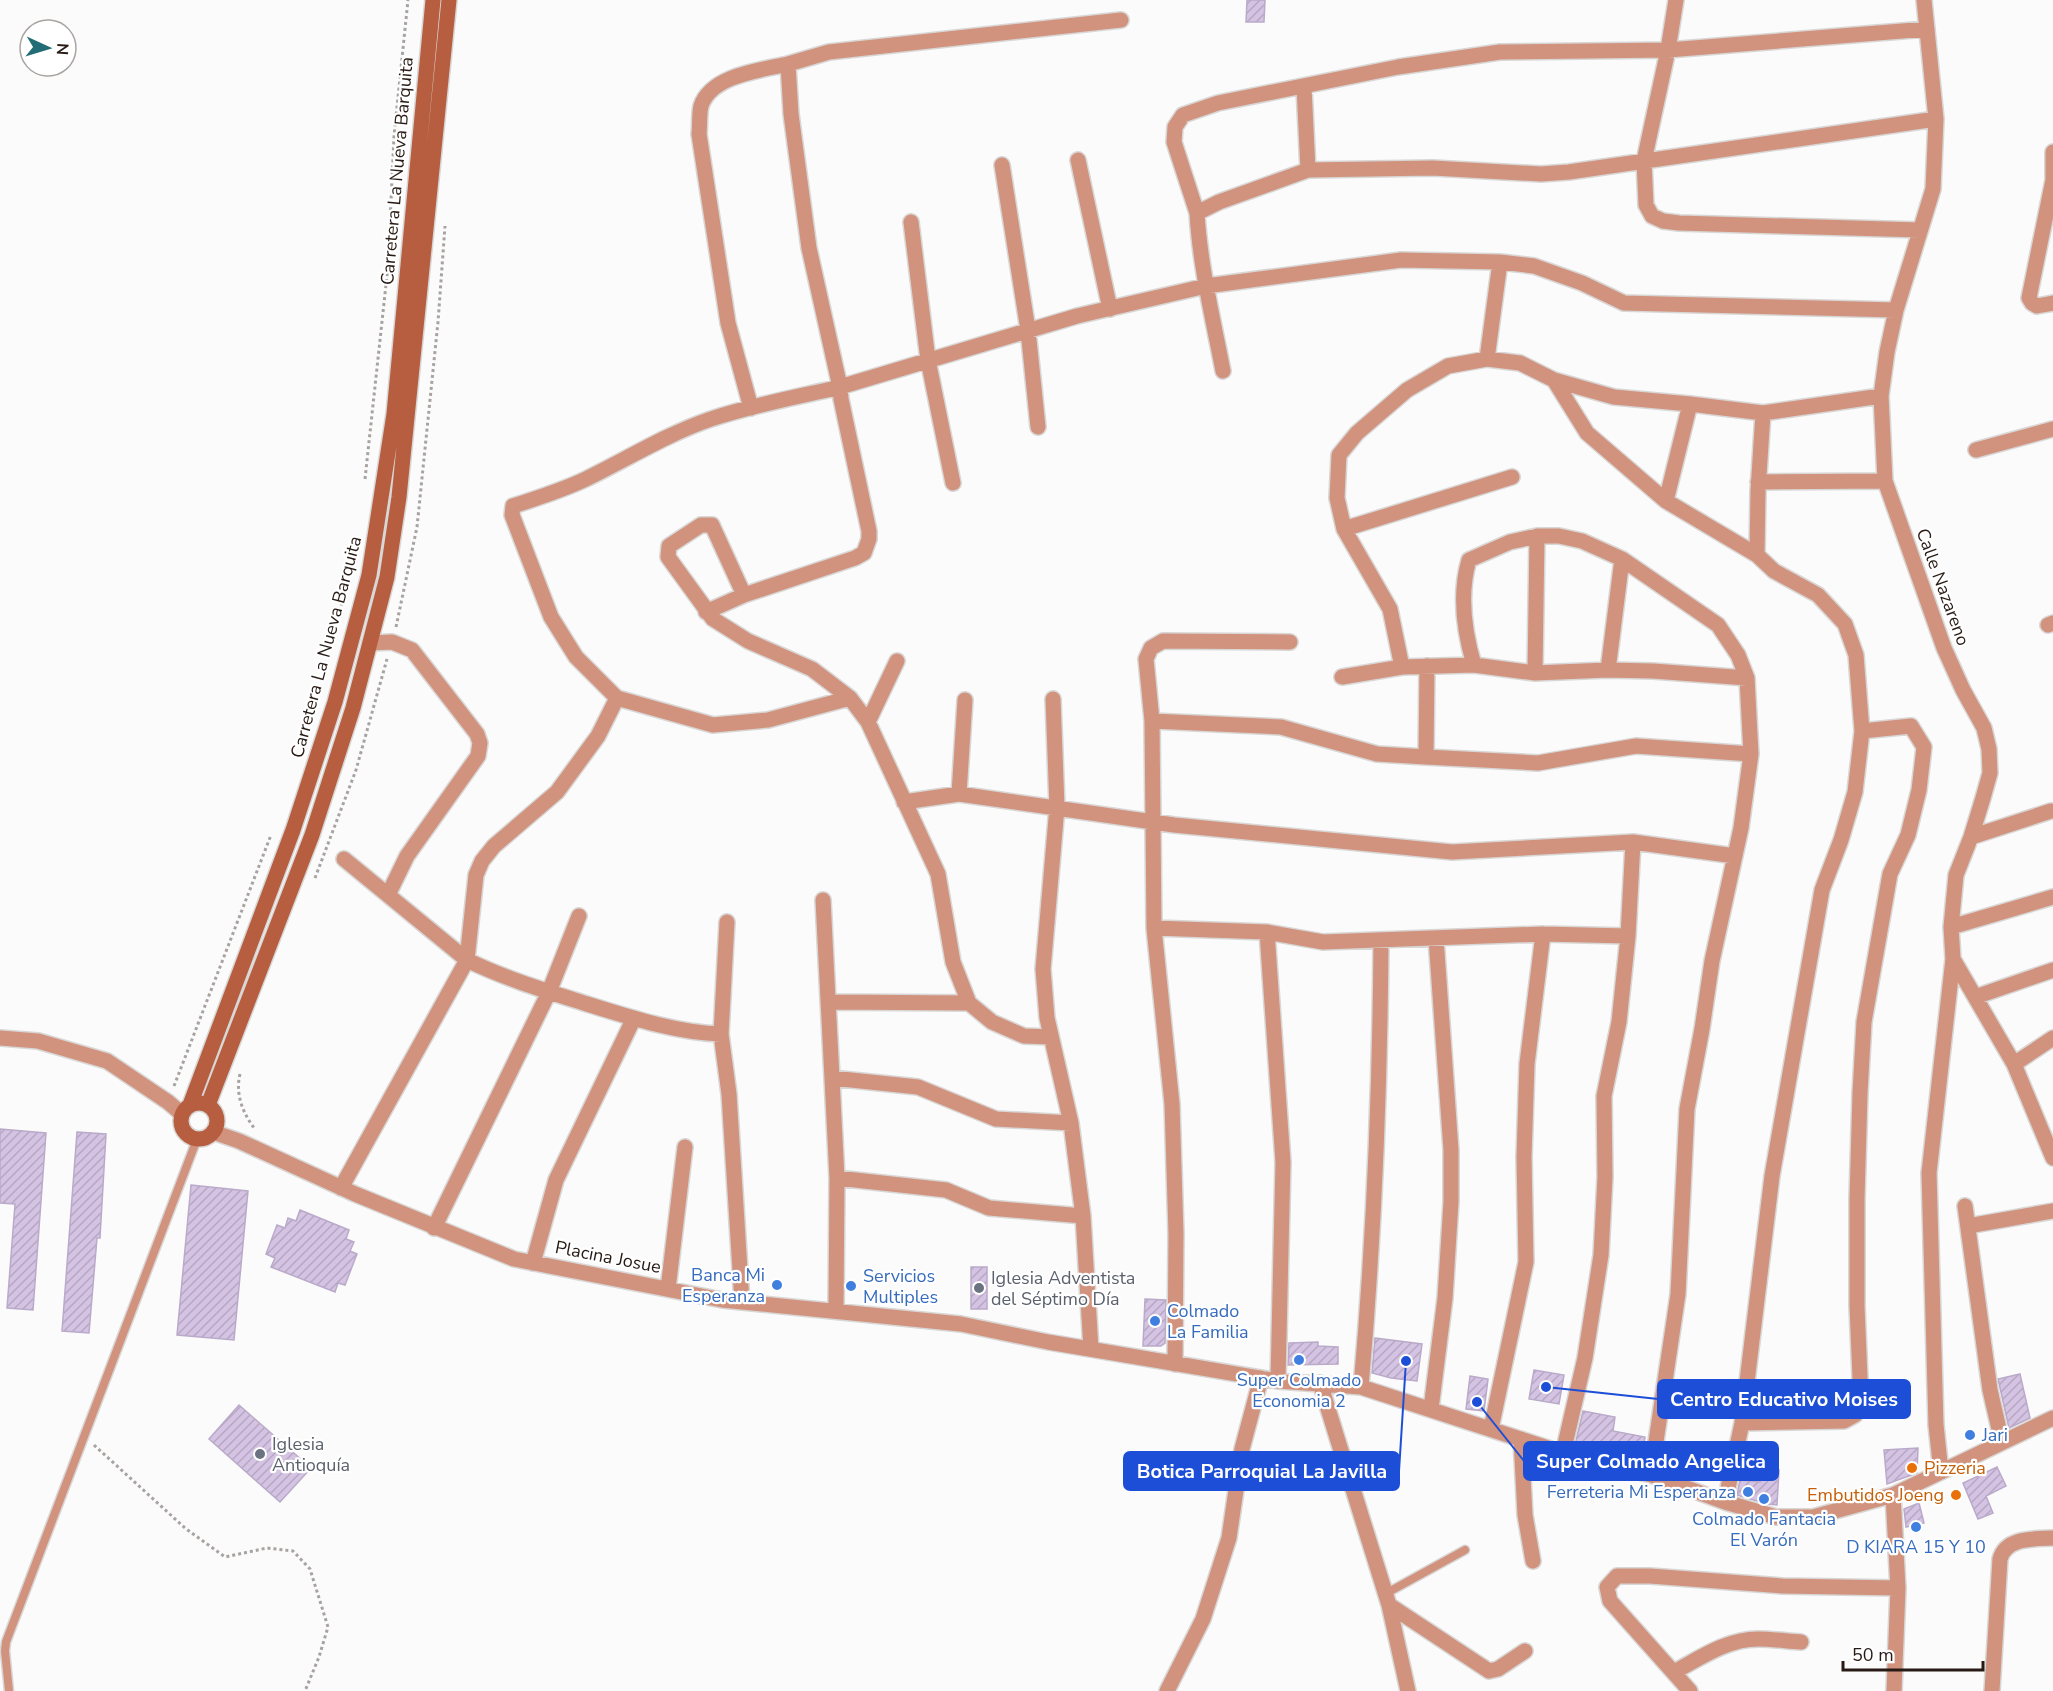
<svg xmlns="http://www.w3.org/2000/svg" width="2053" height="1691" font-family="'Nunito Sans',sans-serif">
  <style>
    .building { fill: url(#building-hatch); stroke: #baaaca; stroke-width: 1.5 }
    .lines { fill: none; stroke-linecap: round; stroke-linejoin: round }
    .lane-casing { stroke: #d9d7d6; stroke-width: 11 }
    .street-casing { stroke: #d9d7d6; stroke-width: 18 }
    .secondary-casing { stroke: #d9d7d6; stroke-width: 18 }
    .path { stroke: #a8a3a1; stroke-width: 3; stroke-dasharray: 3 3; stroke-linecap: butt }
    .lane { stroke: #d1937e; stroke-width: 8 }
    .street { stroke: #d1937e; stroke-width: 15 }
    .secondary { stroke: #b65e3f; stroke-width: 15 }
    .shop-dot { fill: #3f7fe0; stroke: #fff; stroke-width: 2 }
    .worship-dot { fill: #6b7280; stroke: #fff; stroke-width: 2 }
    .food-dot { fill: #e8710a; stroke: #fff; stroke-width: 2 }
    .labels { text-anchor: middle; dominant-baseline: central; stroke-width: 4.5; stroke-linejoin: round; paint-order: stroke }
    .street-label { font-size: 18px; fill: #281b15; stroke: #fff }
    .shop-label { font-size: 18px; fill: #366cbe; stroke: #fff; text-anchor: start }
    .worship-label { font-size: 18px; fill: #5b616d; stroke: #fff; text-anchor: start }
    .food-label { font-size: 18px; fill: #c56008; stroke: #fff; text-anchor: start }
    .leader { fill: none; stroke: #1d4ed8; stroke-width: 2 }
    .callout-dot { fill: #1d4ed8; stroke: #fff; stroke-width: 2 }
    .callout { fill: #1d4ed8; stroke: #1d4ed8; stroke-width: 2 }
    .callout-label { font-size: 20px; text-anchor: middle; font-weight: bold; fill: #fff }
  </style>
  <defs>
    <pattern id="building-hatch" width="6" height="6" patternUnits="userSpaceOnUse" patternTransform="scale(1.5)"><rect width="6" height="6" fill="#d4c3e3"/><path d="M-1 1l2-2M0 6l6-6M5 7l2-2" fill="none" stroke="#b6a7c2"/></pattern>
  </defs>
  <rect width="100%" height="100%" fill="#fbfbfb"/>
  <!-- building -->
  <path class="building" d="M1247,0h18l-1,22h-18z
    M0,1129l46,4 -13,177 -26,-2 8,-104 -15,-1z
    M77,1132l29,2 -6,104h-3l-8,95 -27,-2z
    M191,1185l57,6 -14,149 -57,-5z
    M300,1210l49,20 -3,9 8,3 -4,9 7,3 -12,31 -7,-2 -3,9 -64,-25 4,-9 -9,-4 11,-29 8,3 3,-10 8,3z
    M971,1267h16v42h-16z
    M1145,1299l21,1 -1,43 -4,3h-18z
    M1375,1338l47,6 -5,37 -26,-3 -19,-5z
    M1318,1342v4l20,1v17l-50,1 1,-22z
    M1534,1370l30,5 -5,29 -30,-5z
    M2020,1374l10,44 -21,10 -11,-49z
    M1470,1376l18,3 -4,32 -18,-2z
    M239,1405l72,63 -31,34 -71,-63z
    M1583,1411l32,6 -2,14 32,6 -4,25 -32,-8v-2l-34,-7z
    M1918,1448l-1,25 -30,11 -3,-34z
    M1997,1467l9,19 -20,10 7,17 -15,6 -15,-36z
    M1761,1469l18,1 -2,35 -10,-1 -30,-9 3,-15 20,2z
    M1919,1503l5,20 -18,4 -2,-18z"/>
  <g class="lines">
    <defs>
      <path id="lane" d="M1385,1594l80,-44
        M9,1691l-4,-40 1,-9 191,-503"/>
      <path id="street" d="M1676,0l-8,50 -24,111 2,44 6,11 11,5 16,2 241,7
        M1924,0l12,119 -3,70 -37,121 -9,42 -6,44 4,85 59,167 19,42 21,38 5,21 1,24 -7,25 -12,39 -15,38 -5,52 2,32 61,105 39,94
        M2053,152v28l-24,118 3,5 5,3 16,-3
        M1078,160l32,149
        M1002,165l26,165 10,97
        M1308,170l125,-2 108,6 28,-2 367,-53
        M1197,213l-23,-71 1,-15 8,-12 35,-12 180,-36 102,-15 168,-2 259,-21
        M911,222l17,138 25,123
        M1487,359l13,-97
        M1223,371c-10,-52 -23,-105 -26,-158l22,-11 89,-32 -4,-83
        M1554,380l33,53 79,68 91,54
        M751,408l-23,-85 -29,-189c1,-8 0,-20 2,-28 10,-31 61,-36 87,-42
        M1976,450l77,-21
        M1758,482l127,-1
        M1666,501l24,-97
        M1344,529l168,-52
        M744,595l-32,-70h-11l-32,21 -1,11 45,62 35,22 64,28 38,29 18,24 70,152 15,88 16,41 23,19 32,14 27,1
        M706,612l38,-17 111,-37 9,-5 5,-14v-8l-28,-132 -1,-12 237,-71 129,-30 195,-26 99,2 34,4 48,17 42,20 272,7
        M2048,625l5,-2
        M370,643l22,-1 20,8 65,84 3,9 -2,13 -71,100 -19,39
        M1474,665c-10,-34 -15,-71 -5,-105l41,-18 27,-6h22l23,5 40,18 96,66 20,30 9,23 4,76 -10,74 -29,133 -10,68 -15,80 -9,185 -27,181
        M1402,667l-12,-58 -46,-80 -7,-31 2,-43 18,-22 50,-43 41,-24 39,-7 33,4 34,17 60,17 76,7 73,9 118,-17
        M1608,670l14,-111
        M1535,673l2,-137
        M1342,677l60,-10 72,-2 61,8 73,-3 45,1 94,7
        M850,698l-82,22 -55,5 -96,-27 -41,-41 -25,-40 -39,-102 1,-9c25,-8 50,-16 73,-27 41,-20 81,-45 125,-60 42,-14 86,-22 129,-32l-31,-139 -18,-134 -3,-50 41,-12 292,-32
        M1053,699l4,108 -14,162 4,49 24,105 12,93 8,133
        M1152,721l129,6 96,27 49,3 112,6 98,-17 115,8
        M868,722l29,-61
        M1426,757l1,-91
        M959,794l6,-94
        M904,802l55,-8 215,31 278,27 181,-10 102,14
        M1971,837l80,-26
        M344,859l123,101c39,19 79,31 120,44 42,13 90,29 134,30l8,60 13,208
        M823,900l14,278 -1,133
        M1951,927l102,-30
        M1154,928l113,4 56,10 220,-8 85,2
        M1267,932l16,230 -5,219
        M1975,997l78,-27
        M829,1002l140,1
        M721,1034l6,-112
        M0,1038l38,3 69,20 61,41 14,12
        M2014,1064l39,-26
        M832,1078l86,9 78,32 75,4
        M213,1132l26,9 116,53 159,65 208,41 239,24 87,18 230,39 83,6 202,66 88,22 74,27 51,15h37l80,-22 160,-77
        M837,1178l109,12 43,18 94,8
        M341,1188l126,-228 9,-85 6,-14 12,-15 63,-54 41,-56 19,-38
        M1965,1206l25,184 12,52
        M1968,1226l85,-15
        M434,1228l115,-236 30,-76
        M533,1263l23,-83 78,-162
        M668,1289l17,-142
        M1175,1364l1,-130 -4,-130 -18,-176 -2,-207 -6,-62 5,-11 12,-7 127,1
        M1320,1383l69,222 19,86
        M1361,1387c13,-148 19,-298 20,-447
        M1431,1409l14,-111 6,-96v-52l-15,-212
        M1742,1423l102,-2 11,-6 6,-13 -4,-96v-107l3,-106 4,-71 26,-148 18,-39 11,-45 5,-43 -13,-21 -49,5
        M1491,1429l35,-167 -2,-105 3,-93 16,-130
        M1521,1439l4,76 8,46
        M1563,1453l22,-95 16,-103 4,-78 -1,-81 15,-74 9,-86 5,-94
        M1941,1472l-5,-47 -7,-252 24,-214
        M1893,1495l5,93 -4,103
        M1725,1502l17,-79 30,-247 50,-286 19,-50 14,-48 7,-61 -6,-76 -11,-31 -27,-29 -44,-24 -17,-16 1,-64 5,-78
        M1389,1605l100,66 9,-2 27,-18
        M1674,1672c26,-14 53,-33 84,-33 14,0 28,2 43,3
        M1167,1691l36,-72 26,-81 13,-89 19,-71
        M1690,1691l-80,-90 -3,-14 10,-11h33l132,10 116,2
        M1992,1691l8,-132c6,-22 34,-20 53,-21"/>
      <path id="secondary" d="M181 1121a18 18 0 1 1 36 0a18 18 0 1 1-36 0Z
        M190,1105l103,-275 42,-128 34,-127 25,-161 39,-414
        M208,1105l104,-270 41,-127 34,-131 12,-80 50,-497"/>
    </defs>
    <!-- lane casing -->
    <use href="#lane" class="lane-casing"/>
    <!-- street casing -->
    <use href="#street" class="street-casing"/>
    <!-- secondary casing -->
    <use href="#secondary" class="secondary-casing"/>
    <!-- path -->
    <path class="path" d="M365,479l23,-213 6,-130 14,-136
      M337,623l17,-70
      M396,627l21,-100 21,-205 7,-96
      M315,878l41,-108 31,-111
      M240,1074c-5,20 3,40 15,55
      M174,1086l97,-251
      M94,1445l91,83 40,29 42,-9 26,3 17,18 18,58 -9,30 -14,34"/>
    <!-- lane -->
    <use href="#lane" class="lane"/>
    <!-- street -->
    <use href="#street" class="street"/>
    <!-- secondary -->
    <use href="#secondary" class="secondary"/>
  </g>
  <!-- markers -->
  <g class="shop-dot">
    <circle cx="777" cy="1285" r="6"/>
    <circle cx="851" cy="1286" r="6"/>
    <circle cx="1155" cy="1321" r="6"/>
    <circle cx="1299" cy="1360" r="6"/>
    <circle cx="1970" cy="1435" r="6"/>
    <circle cx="1748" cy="1492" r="6"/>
    <circle cx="1764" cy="1499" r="6"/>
    <circle cx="1916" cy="1527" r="6"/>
  </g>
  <g class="worship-dot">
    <circle cx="979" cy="1288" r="6"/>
    <circle cx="260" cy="1454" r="6"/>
  </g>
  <g class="food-dot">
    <circle cx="1912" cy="1468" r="6"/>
    <circle cx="1956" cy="1495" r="6"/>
  </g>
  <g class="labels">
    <!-- street labels -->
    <g class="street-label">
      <text transform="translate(397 171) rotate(-85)">Carretera La Nueva Barquita</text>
      <text transform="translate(1943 587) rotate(70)">Calle Nazareno</text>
      <text transform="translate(326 647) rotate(-75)">Carretera La Nueva Barquita</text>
      <text transform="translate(608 1257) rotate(11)">Placina Josue</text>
    </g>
    <!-- shop labels -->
    <g class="shop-label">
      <text x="765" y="1275" text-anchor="end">Banca Mi<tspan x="765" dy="21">Esperanza</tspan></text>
      <text x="863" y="1276">Servicios<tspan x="863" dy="21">Multiples</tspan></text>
      <text x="1167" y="1311">Colmado<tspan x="1167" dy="21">La Familia</tspan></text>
      <text x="1299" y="1380" text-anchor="middle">Super Colmado<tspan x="1299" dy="21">Economia 2</tspan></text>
      <text x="1982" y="1435">Jari</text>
      <text x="1736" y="1492" text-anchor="end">Ferreteria Mi Esperanza</text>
      <text x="1764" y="1519" text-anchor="middle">Colmado Fantacia<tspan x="1764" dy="21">El Varón</tspan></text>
      <text x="1916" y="1547" text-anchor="middle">D KIARA 15 Y 10</text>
    </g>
    <!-- worship labels -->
    <g class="worship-label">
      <text x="991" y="1278">Iglesia Adventista<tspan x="991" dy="21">del Séptimo Día</tspan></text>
      <text x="272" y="1444">Iglesia<tspan x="272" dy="21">Antioquía</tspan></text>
    </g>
    <!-- food labels -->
    <g class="food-label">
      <text x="1924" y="1468">Pizzeria</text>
      <text x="1944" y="1495" text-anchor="end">Embutidos Joeng</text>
    </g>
  </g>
  <!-- callouts -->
  <path class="leader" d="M1546 1387L1658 1399M1477 1402L1524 1461M1406 1361L1399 1471"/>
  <g class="callout-dot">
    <circle cx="1546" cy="1387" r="6"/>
    <circle cx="1477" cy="1402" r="6"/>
    <circle cx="1406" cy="1361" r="6"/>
  </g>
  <g class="callout">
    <rect x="1658" y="1380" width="252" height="38" rx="6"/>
    <rect x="1524" y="1442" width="254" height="38" rx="6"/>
    <rect x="1124" y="1452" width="275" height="38" rx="6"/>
  </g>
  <g class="callout-label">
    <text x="1784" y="1406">Centro Educativo Moises</text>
    <text x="1651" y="1468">Super Colmado Angelica</text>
    <text x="1262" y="1478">Botica Parroquial La Javilla</text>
  </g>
  <!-- north arrow -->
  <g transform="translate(48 48) rotate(94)"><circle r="28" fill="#ffffff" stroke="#a9a4a1" stroke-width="1.5"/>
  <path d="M0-4.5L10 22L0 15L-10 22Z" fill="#226c76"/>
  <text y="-9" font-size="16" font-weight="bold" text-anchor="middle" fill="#281b15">N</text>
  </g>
  <!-- scale -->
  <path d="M1843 1661v9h140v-9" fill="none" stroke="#281b15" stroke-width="3"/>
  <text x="1852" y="1661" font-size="18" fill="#281b15" stroke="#ffffff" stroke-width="4.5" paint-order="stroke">50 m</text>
</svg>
